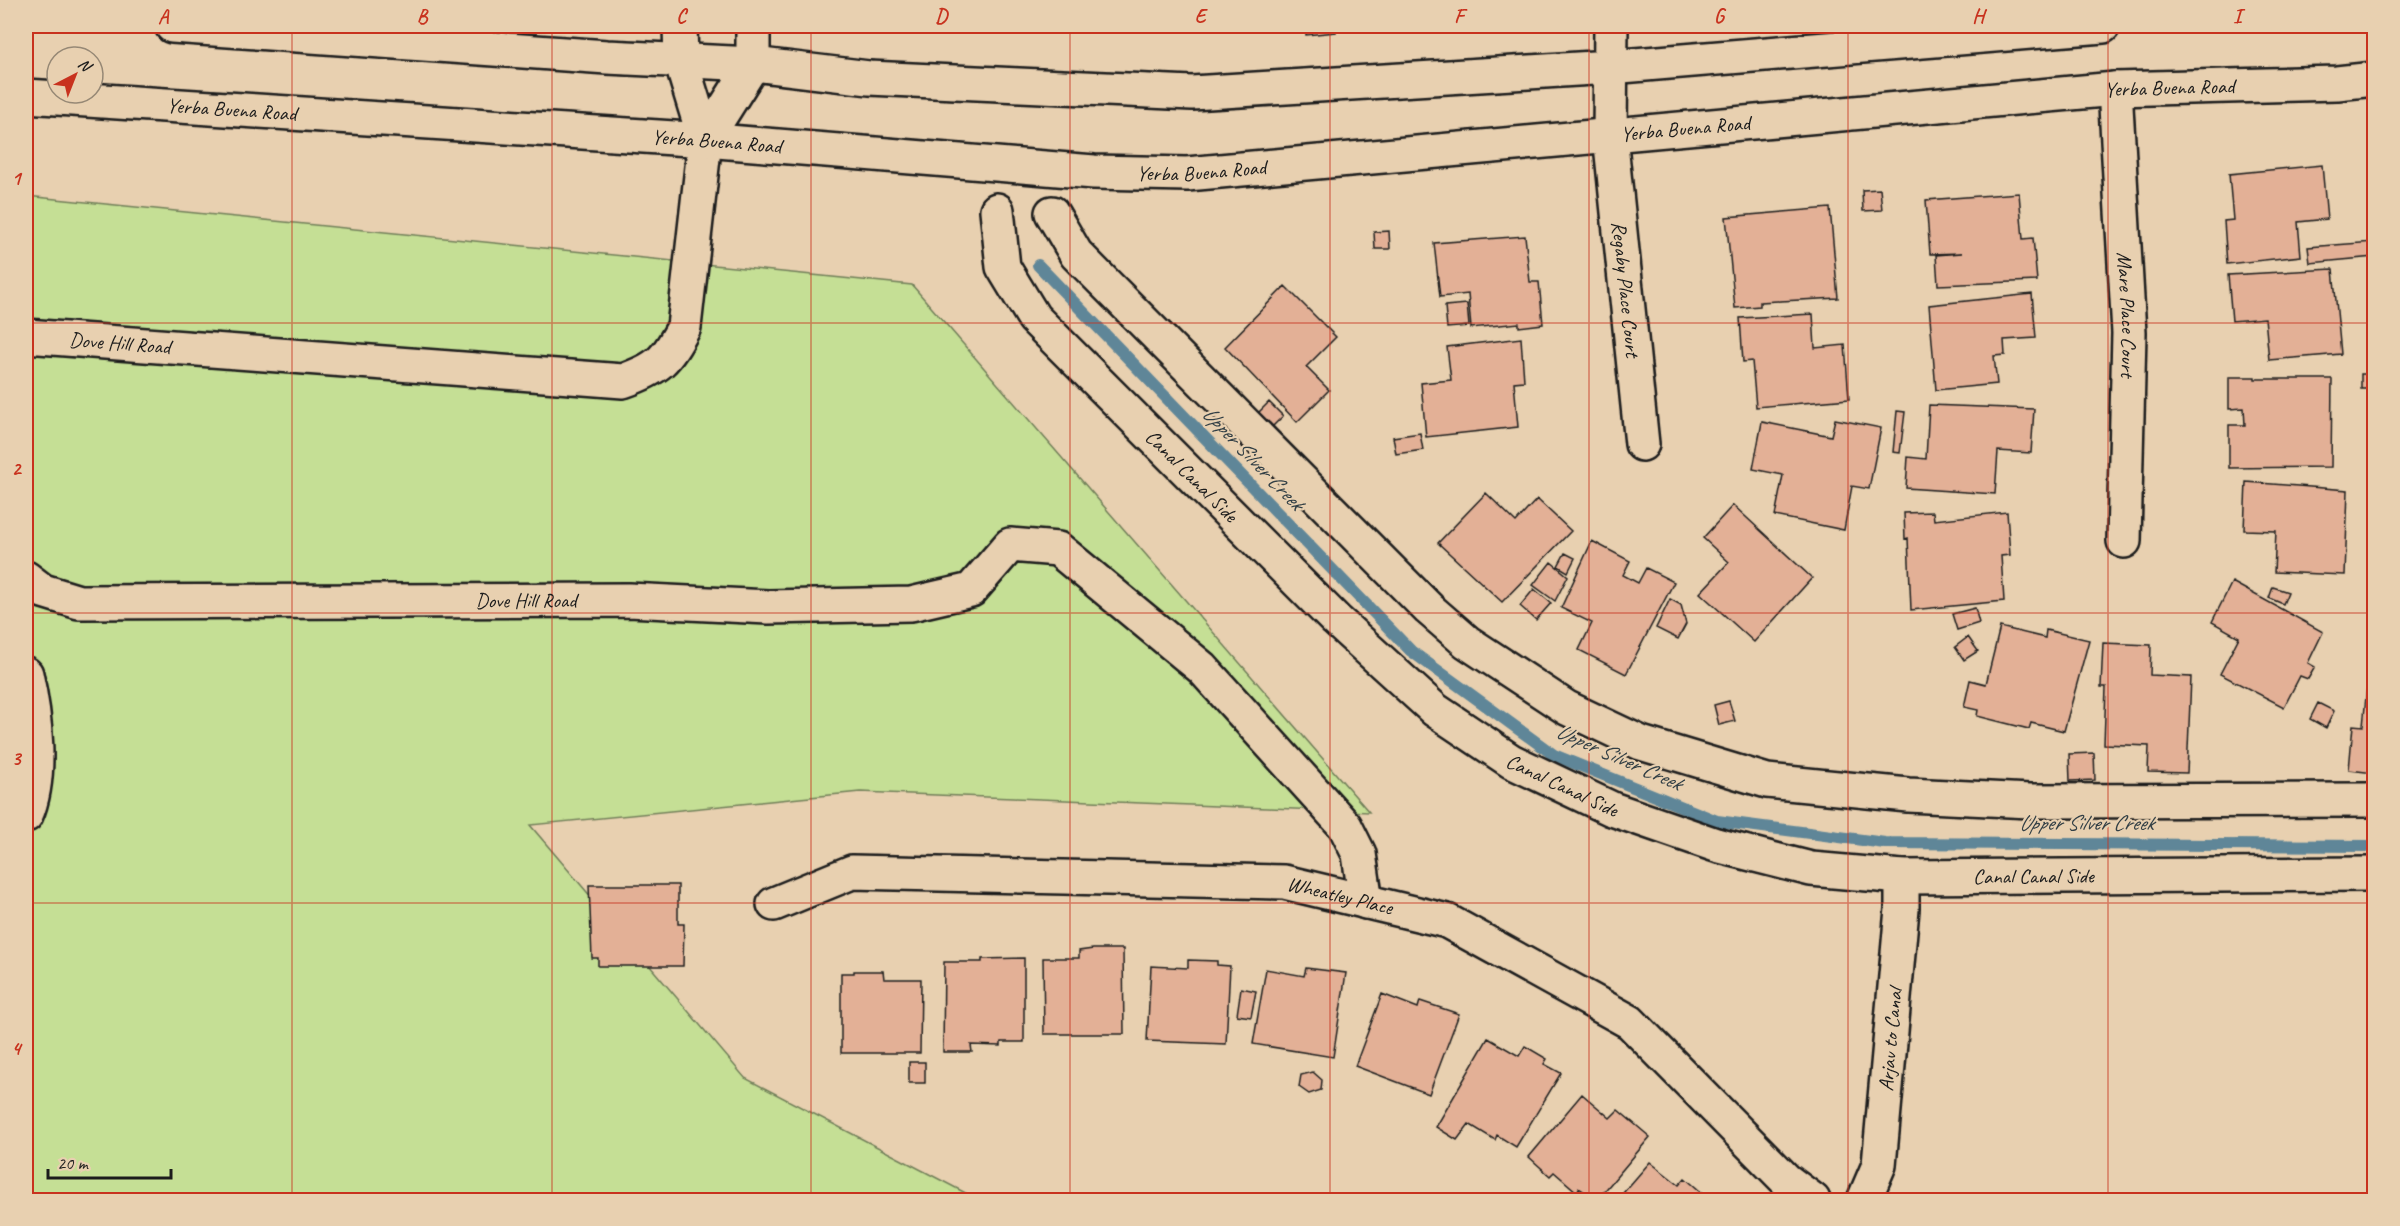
<svg xmlns="http://www.w3.org/2000/svg" width="2400" height="1226" font-family="Caveat,sans-serif">
  <style>
    .green { fill: #c5df95; stroke: #707e58; stroke-width: 1.5 }
    .lines { fill: none; stroke-linecap: round; stroke-linejoin: round }
    .stream { stroke: #5e8698; stroke-width: 12 }
    .building { fill: #e3b096; stroke: #1c1c1c; stroke-width: 1.5 }
    .minor-casing { stroke: #1c1c1c; stroke-width: 38 }
    .major-casing { stroke: #1c1c1c; stroke-width: 38 }
    .highway-casing { stroke: #1c1c1c; stroke-width: 38 }
    .minor { stroke: #e8d0b0; stroke-width: 33 }
    .major { stroke: #e8d0b0; stroke-width: 33 }
    .highway { stroke: #e8d0b0; stroke-width: 33 }
    .grid { fill: none; stroke: #c8321e; stroke-width: 1.5; stroke-opacity: 0.55 }
    .labels { text-anchor: middle; dominant-baseline: central; stroke-width: 4.5; stroke-linejoin: round; paint-order: stroke }
    .street-label { font-size: 21px; fill: #1c1c1c; stroke: #e8d0b0 }
    .water-label { font-size: 22px; font-style: italic; fill: #323f45; stroke: #e8d0b0 }
    .neatline { fill: none; stroke: #c8321e; stroke-width: 2 }
    .grid-label { font-size: 20px; text-anchor: middle; font-weight: bold; fill: #c8321e }
  </style>
  <rect width="100%" height="100%" fill="#e8d0b0"/>
  <filter id="ink" filterUnits="userSpaceOnUse"><feTurbulence type="fractalNoise" baseFrequency=".0167" numOctaves="2"/><feDisplacementMap in="SourceGraphic" scale="12" xChannelSelector="R" yChannelSelector="G"/><feConvolveMatrix kernelMatrix="1 2 1 2 8 2 1 2 1" color-interpolation-filters="sRGB"/></filter>
  <g filter="url(#ink)">
    <!-- green -->
    <path class="green" d="M26,196l886,89 457,527 -509,-20 -330,33 215,253 234,122h-953z"/>
    <g class="lines">
      <!-- stream -->
      <path class="stream" d="M1038,265l373,386 143,104 163,66 168,22 489,3"/>
    </g>
    <!-- building -->
    <path class="building" d="M1292,26h43l1,6 -30,3v-6l-13,1z
      M2322,165l5,54 -29,3 3,34 -74,8 -3,-43 9,-1 -4,-46z
      M1880,189l2,21 -19,1 -1,-21z
      M2019,193l4,46 10,-1 4,43 -99,4 -2,-30 26,-2 -32,1 -4,-54z
      M1830,208l8,90 -78,4v4l-25,2 -9,-91z
      M1389,231l1,18h-15l-1,-17z
      M1525,236l5,46h9l4,42 -24,3v-4l-48,5 -3,-34 -28,3 -6,-54z
      M2374,242v15l-64,6 -2,-16z
      M2333,269l8,85 -72,6 -4,-42 -33,3 -4,-46z
      M1285,286l51,51 -30,30 23,23 -32,32 -72,-75z
      M2032,294l4,44 -32,2 1,15 -11,1 3,28 -61,6 -7,-85z
      M1467,304l2,22 -22,2 -2,-22z
      M1813,314l2,34 30,-3 4,54 -93,8 -4,-46 -9,1 -3,-44z
      M1521,338l3,43 -10,1 4,45 -92,10 -5,-54 30,-3 -4,-33z
      M2361,374h13v15h-13z
      M2229,377h26v2h77l-1,88 -102,1v-43h16l-1,-17 -15,1z
      M1269,402l14,14 -11,11 -14,-14z
      M1929,405l105,4 -3,44 -33,-2 -3,43 -89,-6 2,-31 18,2z
      M1897,411l8,1 -5,41 -7,-1z
      M1835,419l46,9 -12,61 -17,-3 -8,44 -69,-14 8,-41 -30,-6 9,-47 69,14z
      M1420,433l3,17 -27,4 -3,-17z
      M2246,482l102,8 -3,85 -71,-3 2,-41 -32,-1z
      M1486,493l30,29 21,-23 34,32 -69,71 -64,-59z
      M1733,505l79,73 -58,64 -54,-49 29,-31 -26,-24z
      M1933,512l1,8 73,-8 3,43 -9,1 3,45 -93,9 -3,-72 -3,1 -1,-26z
      M1592,541l38,20 -7,14 15,8 8,-15 28,14 -48,92 -47,-24 13,-27 -31,-15z
      M1565,553l10,5 -7,14 -10,-6z
      M1551,562l17,14 -13,25 -22,-16z
      M2232,582l91,50 -15,31 7,4 -7,12 -8,-3 -16,31 -64,-33 19,-37 -27,-15z
      M2273,587l15,5 -5,12 -14,-6z
      M1534,589l17,14 -15,17 -16,-14z
      M1670,599l11,6 5,19 -8,15 -22,-11z
      M1975,608l4,15 -22,7 -5,-16z
      M2000,627l45,11 1,-8 43,10 -25,91 -33,-8 -2,6 -52,-13 1,-6 -14,-3 6,-27 16,4z
      M1968,637l10,14 -14,9 -9,-13z
      M2103,643l48,2 -1,30 41,2 -4,96 -39,-1 1,-26 -45,-2 2,-57h-5z
      M2369,667h5v106l-25,-3 4,-45 10,1z
      M1729,701l6,20 -16,4 -5,-20z
      M2318,703l16,8 -8,17 -16,-9z
      M2094,753l1,27 -25,1 -1,-27z
      M589,885h89v39h6l-1,42h-85v-8h-6z
      M1093,949h30l1,85h-80l-1,-76h36v-7z
      M1024,958v84h-23v4l-30,-1 1,7h-29l1,-90h38v-3z
      M1188,960l29,1v4l13,1 -4,78 -79,-3 4,-75 37,2z
      M1306,968l40,5 -13,84 -80,-13 13,-75 38,7z
      M854,971h29l1,8h37l-1,74h-79v-80h13z
      M1241,988l15,3 -5,26 -14,-2z
      M1382,994l36,14 2,-7 39,13 -30,80 -74,-28z
      M1488,1038l31,18 6,-10 22,13 -3,5 17,9 -45,74 -19,-12 -2,5 -26,-16 -12,16 -21,-13z
      M909,1062h16v21h-16z
      M1313,1072l9,8 -1,10 -12,4 -10,-7 2,-12z
      M1582,1094l28,24 8,-8 32,27 -53,63 -18,-12 -2,4 -23,-20 -4,4 -21,-19z
      M1650,1162l29,23 6,-7 22,19 -1,3h-89z"/>
    <g class="lines">
      <defs>
        <g id="minor">
          <path id="s1" d="M1611,26l-1,109 32,309"/>
          <path id="s2" d="M2115,89l14,244 -5,208"/>
          <path id="s3" d="M997,210l6,57 31,51 302,302 99,90 76,51 101,48 104,36 95,24 91,8 472,-3"/>
          <path d="M1052,213l24,41 353,355 38,33 100,66 74,35 126,38 141,14 122,6 344,-1"/>
          <path id="s4" d="M26,336l597,45c36,-13 43,-20 61,-54l21,-187"/>
          <path id="s5" d="M26,578l17,13 36,11 550,-2 139,7 143,-3 60,-14 39,-45 48,4 144,119 143,158 14,28 7,48"/>
          <path d="M26,674c9,40 17,102 0,141"/>
          <path id="s6" d="M774,904l78,-32 432,10 163,39 183,101 156,158 27,20"/>
          <path id="s7" d="M1864,1200l15,-35 23,-256v-32"/>
        </g>
        <g id="major">
          <path d="M172,26l435,31 146,7 116,14 323,15 418,-26 493,-41"/>
          <path id="s8" d="M26,96l679,44 389,32 93,2 928,-85 222,-6 37,-4"/>
        </g>
        <path id="highway" d="M680,26l1,35 24,79
          M705,140l48,-76v-38"/>
      </defs>
      <!-- minor casing -->
      <use href="#minor" class="minor-casing"/>
      <!-- major casing -->
      <use href="#major" class="major-casing"/>
      <!-- highway casing -->
      <use href="#highway" class="highway-casing"/>
      <!-- minor -->
      <use href="#minor" class="minor"/>
      <!-- major -->
      <use href="#major" class="major"/>
      <!-- highway -->
      <use href="#highway" class="highway"/>
    </g>
  </g>
  <!-- grid -->
  <path class="grid" d="M292,26v1174M552,26v1174M811,26v1174M1070,26v1174M1330,26v1174M1589,26v1174M1848,26v1174M2108,26v1174M26,323h2348M26,613h2348M26,903h2348"/>
  <g class="labels">
    <!-- street labels -->
    <g class="street-label">
      <text stroke="none"><textPath href="#s8" startOffset="2150">Yerba Buena Road</textPath></text>
      <text stroke="none"><textPath href="#s8" startOffset="206">Yerba Buena Road</textPath></text>
      <text stroke="none"><textPath href="#s8" startOffset="1664">Yerba Buena Road</textPath></text>
      <text stroke="none"><textPath href="#s8" startOffset="692">Yerba Buena Road</textPath></text>
      <text stroke="none"><textPath href="#s8" startOffset="1178">Yerba Buena Road</textPath></text>
      <text stroke="none"><textPath href="#s1" startOffset="264">Regaby Place Court</textPath></text>
      <text stroke="none"><textPath href="#s2" startOffset="226">Mare Place Court</textPath></text>
      <text stroke="none"><textPath href="#s4" startOffset="94">Dove Hill Road</textPath></text>
      <text stroke="none"><textPath href="#s3" startOffset="340">Canal Canal Side</textPath></text>
      <text stroke="none"><textPath href="#s5" startOffset="506">Dove Hill Road</textPath></text>
      <text stroke="none"><textPath href="#s3" startOffset="826">Canal Canal Side</textPath></text>
      <text stroke="none"><textPath href="#s3" startOffset="1312">Canal Canal Side</textPath></text>
      <text stroke="none"><textPath href="#s6" startOffset="574">Wheatley Place</textPath></text>
      <text stroke="none"><textPath href="#s7" startOffset="164">Arjav to Canal</textPath></text>
    </g>
    <!-- water labels -->
    <g class="water-label">
      <text transform="translate(1253 458) rotate(46)">Upper Silver Creek</text>
      <text transform="translate(1619 757) rotate(24)">Upper Silver Creek</text>
      <text x="2086" y="823">Upper Silver Creek</text>
    </g>
  </g>
  <!-- margin -->
  <rect width="2400" height="1226" fill="none" stroke="#e8d0b0" stroke-width="66"/>
  <!-- north arrow -->
  <g transform="translate(75 75) rotate(42)"><circle r="28" fill="#e8d0b0" stroke="#968875" stroke-width="1.5"/>
  <path d="M0-4.5L10 22L0 15L-10 22Z" fill="#c8321e"/>
  <text y="-9" font-size="16" font-weight="bold" text-anchor="middle" fill="#1c1c1c">N</text>
  </g>
  <!-- scale -->
  <path d="M48 1169v9h123v-9" fill="none" stroke="#1c1c1c" stroke-width="3"/>
  <text x="57" y="1169" font-size="18" fill="#1c1c1c" stroke="#e8d0b0" stroke-width="4.5" paint-order="stroke">20 m</text>
  <rect x="33" y="33" width="2334" height="1160" class="neatline"/>
  <g class="grid-label">
    <text x="163" y="23">A</text>
    <text x="422" y="23">B</text>
    <text x="681" y="23">C</text>
    <text x="941" y="23">D</text>
    <text x="1200" y="23">E</text>
    <text x="1459" y="23">F</text>
    <text x="1719" y="23">G</text>
    <text x="1978" y="23">H</text>
    <text x="2237" y="23">I</text>
    <text x="16" y="185">1</text>
    <text x="16" y="475">2</text>
    <text x="16" y="765">3</text>
    <text x="16" y="1055">4</text>
  </g>
</svg>
